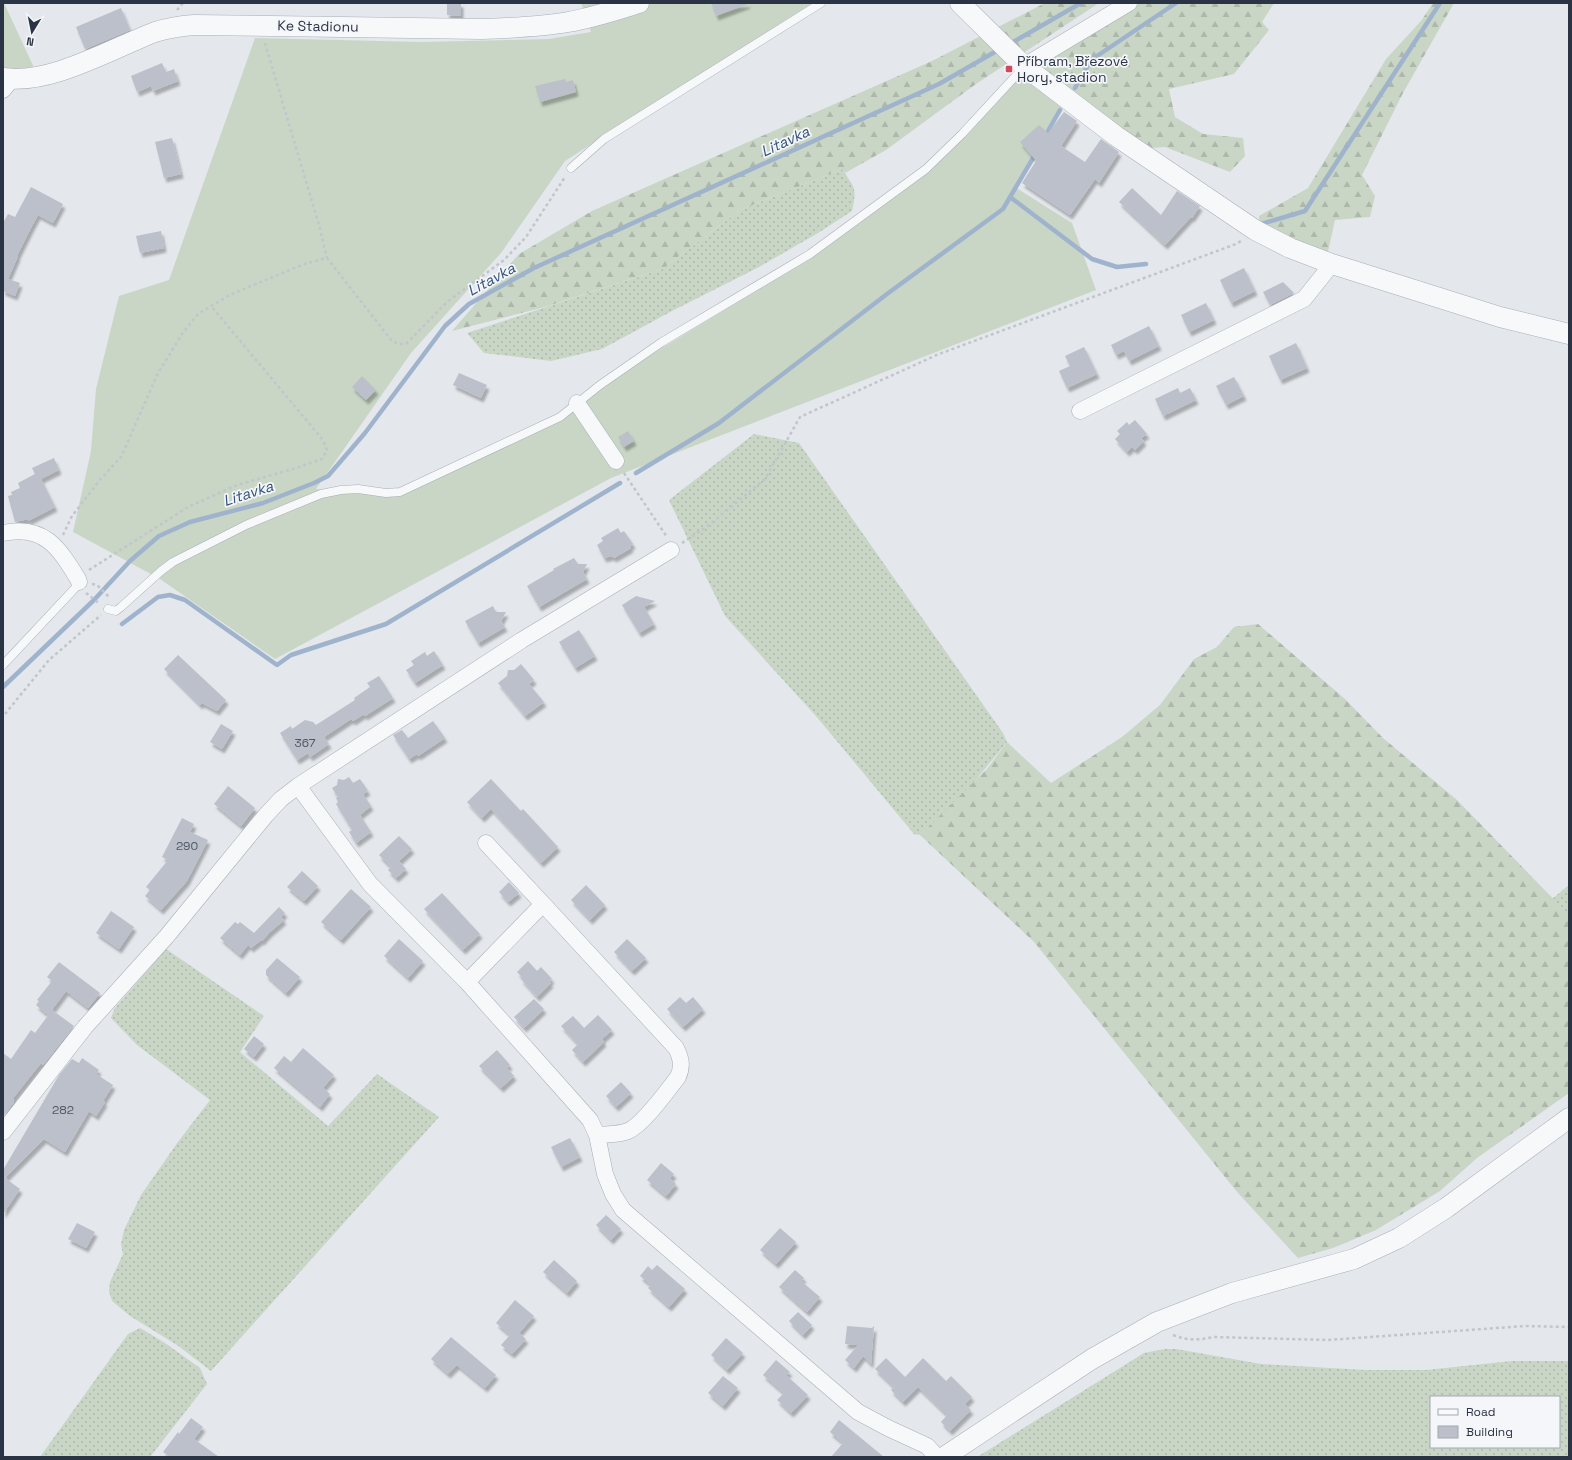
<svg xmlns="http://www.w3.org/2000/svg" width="1572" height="1460" font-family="'Space Grotesk',sans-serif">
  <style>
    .grass { fill: url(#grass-dots); fill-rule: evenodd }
    .forest { fill: url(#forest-firs) }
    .garden { fill: #c9d6c5 }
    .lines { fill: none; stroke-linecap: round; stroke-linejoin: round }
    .stream { stroke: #9fb4cc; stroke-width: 4.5 }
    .building { fill: #bbc0ca; filter: url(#shadow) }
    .service-casing { stroke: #a9aeb7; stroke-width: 9 }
    .minor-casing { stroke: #a9aeb7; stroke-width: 17 }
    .tertiary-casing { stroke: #a9aeb7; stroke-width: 21 }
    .path { stroke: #c2c5cb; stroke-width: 2.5; stroke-dasharray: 3 3; stroke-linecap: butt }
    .service { stroke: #f7f8fa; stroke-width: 8 }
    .minor { stroke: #f7f8fa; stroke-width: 16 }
    .tertiary { stroke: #f7f8fa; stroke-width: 20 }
    .poi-dot { fill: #d1495b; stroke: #f4f6f9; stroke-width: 1.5 }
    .labels { text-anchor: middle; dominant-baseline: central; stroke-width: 3.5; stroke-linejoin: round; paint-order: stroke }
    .number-label { font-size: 12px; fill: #4f5766 }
    .street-label { font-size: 14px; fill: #2b3445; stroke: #f4f6f9 }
    .poi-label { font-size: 14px; fill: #2b3445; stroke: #f4f6f9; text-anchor: start }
    .water-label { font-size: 15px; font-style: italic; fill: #34527a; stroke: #f4f6f9 }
  </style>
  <defs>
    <pattern id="grass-dots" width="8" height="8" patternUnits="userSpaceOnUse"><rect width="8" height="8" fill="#c9d6c5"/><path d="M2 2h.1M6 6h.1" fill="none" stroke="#adb8ab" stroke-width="1.8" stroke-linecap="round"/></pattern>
    <pattern id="forest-firs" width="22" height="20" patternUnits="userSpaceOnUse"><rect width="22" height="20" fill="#c9d6c5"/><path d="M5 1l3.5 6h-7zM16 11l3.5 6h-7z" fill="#adb8ab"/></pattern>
    <filter id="shadow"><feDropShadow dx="2.5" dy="4.5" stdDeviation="1" flood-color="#0004"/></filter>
  </defs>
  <rect width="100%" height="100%" fill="#e4e7ec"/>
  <!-- grass -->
  <path class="grass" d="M842,169c13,19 15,19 10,42l-34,22 -59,34 -87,44 -70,38 -51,12 -67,-8 -17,-20 195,-64 78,-59z
    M754,434l45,9 204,290 4,9 -37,45 -50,48 -6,-1 -98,-118 -91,-100 -56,-116z
    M1569,885v30l-17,-16z
    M166,949l98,67 -24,36 88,74 49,-52 62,43 -228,254 -34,-26 -47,-29 -18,-15 -3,-10 1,-9 13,-28 -2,-10 3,-14 17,-35 37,-53 32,-42 -73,-55 -26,-27 4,-10z
    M140,1328l25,15 35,25 7,16 -57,73h-110l88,-123z
    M1165,1349h11l85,15 104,6h61l86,-9h57v96h-592l167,-104zM1431,1397h128v50h-128z"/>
  <!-- forest -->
  <path class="forest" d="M1045,3h54l-123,81 -90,66 -41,23 -3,-4 -102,41 -78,59 -117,38 -93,24 67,-77 73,-43 340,-150z
    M1126,3h148l-12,19 7,8 -35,44 -65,15 6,28 28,17 40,4 2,18 -15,16 -65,-25 -27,2 -105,-76 44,-32z
    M1433,3h21l-51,90 -41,82 13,21 -5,21 -35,3 -8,36 -66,-15 -2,-25 49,-28 78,-129 35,-38z
    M1258,624l87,75 38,39 74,62 112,115v178l-92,65 -37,33 -64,39 -43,18 -35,10 -60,-65 -204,-251 -114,-107 67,-66 20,-27 44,41 71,-46 38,-32 34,-46 23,-12 17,-20z"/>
  <!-- garden -->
  <path class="garden" d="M3,3h1l33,71 -34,3z
    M581,3h231l-247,158 -64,92 -90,100 -95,136 81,7 164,-77 40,-34 211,-128 124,-93 57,-64 34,-27 38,28 -50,86 57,36 24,67 -485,188 -336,181 -115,-80 -87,-47 18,-81 5,-62 23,-93 50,-16 86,-242 166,4 128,-3 42,-7z"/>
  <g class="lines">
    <!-- stream -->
    <path class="stream" d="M1008,45l73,-42
      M1075,88l16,-28 85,-57
      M1044,138l16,-28
      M1010,197l82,62 25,8 29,-3
      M1261,224l44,-13 135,-208
      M636,473l83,-50 168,-129 116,-85 33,-56
      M122,624l36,-27 12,-2 15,5 92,65 14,-10 95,-31 234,-141
      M3,687l91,-87 36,-39 29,-25 31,-14 73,-19 51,-20 14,-7 37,-43 80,-107 24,-22 65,-36 405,-184 61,-35"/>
  </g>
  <!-- building -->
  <path class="building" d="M447,3h14v13l-14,-1z
    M711,3h37v1l-32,12z
    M121,8l9,22 -45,19 -9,-22z
    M162,63l4,9 8,-3 4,12 -25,10 -2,-5 -14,6 -6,-16z
    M565,79l1,3 7,-2 3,12 -36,10 -5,-16z
    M1064,112l13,9 -16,25 24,16 16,-23 18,13 -20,31 -4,-4 -25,36 -48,-32 14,-22 -16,-19 19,-17 9,8z
    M172,138l9,36 -17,4 -9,-36z
    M31,187l32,17 -10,19 -15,-8 -6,11 -15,30h1l-10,23 12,4 -5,13 -12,-5v-68l5,-9 7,3z
    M1132,188l29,27 16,-24 23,15 -8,12 -1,-1 -26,28 -46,-43z
    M161,231l3,17 -24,5 -4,-17z
    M1244,268l11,23 -24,12 -11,-23z
    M1283,282l11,11 -24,12 -7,-13z
    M1206,303l8,17 -25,12 -8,-17z
    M1149,326l10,20 -30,15 -5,-10 -8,4 -5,-10z
    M1296,343l11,25 -27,12 -11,-24z
    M1084,347l13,27 -30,14 -8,-17 11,-5 -5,-10z
    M459,373l28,12 -6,13 -28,-13z
    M362,376l14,14 -10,10 -14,-13z
    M1234,377l10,19 -18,9 -10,-19z
    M1178,388l2,5 10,-5 6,12 -33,16 -8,-17z
    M1135,420l12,14 -6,4 3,3 -9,9 -3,-3 -5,5 -12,-13 5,-5 -3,-3 10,-9 2,3z
    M628,431l6,10 -10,6 -6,-10z
    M54,458l5,12 -18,9 14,28 -27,14v-2l-13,3 -7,-26 4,-1 -1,-3 9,-4 -2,-5 17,-9 -3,-6z
    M618,528l3,5 3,-2 9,13 -3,2 1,2 -17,10 -2,-2 -8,2 -7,-13 6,-4 -2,-3z
    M574,558l4,6h9l-4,8 4,7 -48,28 -12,-21 27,-16 -1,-1z
    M636,596l19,5 -11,6 10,17 -15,9 -17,-28z
    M493,606l3,6h10l-5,9 4,6 -27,16 -13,-22z
    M579,630l16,26 -20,12 -16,-26z
    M434,651l9,14 -28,18 -9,-13 8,-5 -3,-4 14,-9 2,4z
    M178,655l48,45 -9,11 -15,-8 -2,2 -36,-36z
    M521,664l13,16 -5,4 15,18 -19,14 -27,-33 9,-7 1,-6h6z
    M379,676l14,22 -28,18 -1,-2 -11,7 -2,-2 -27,18 5,7 -19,13 -2,-4 -11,7 -17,-27 11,-7 1,3 13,-9 8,2 3,3 39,-25 -1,-2 16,-11 -3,-4z
    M433,721l12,17 -27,18 -1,-2 -8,5 -16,-24 9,-5 6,8z
    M221,724l12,7 -11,18 -12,-7z
    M349,777l4,6 7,-4 8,12 -5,3 8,12 -11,9 11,17 -15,11 -7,-11 3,-2 -16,-26 2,-2 -2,-4 2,-1 -6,-9 5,-3 1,-6 6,1z
    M491,779l30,32 2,-2 35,38 -17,16 -50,-54 -9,9 -15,-16z
    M228,786l27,22 -14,18 -27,-22z
    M182,818l12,6 -4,8 18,8 -21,41 -26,29 -16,-14 5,-6 -4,-3 22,-27 -6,-3z
    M399,836l13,13 -13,12 7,8 -10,9 -8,-8 3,-3 -12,-12z
    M302,871l16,15 -14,15 -17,-14z
    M509,882l10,11 -11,9 -9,-10z
    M586,885l19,20 -15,15 -19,-20z
    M351,889l20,18 -30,33 -20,-18z
    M442,893l38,41 -17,16 -39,-41z
    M279,907l6,6 -4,4 3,3 -15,13 -7,8 -1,-1 -10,8 -3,-3 -8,10 -20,-17 15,-16 3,2 2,-2 14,11z
    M111,911l23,16 -15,22 -23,-16z
    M399,939l24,22 -15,17 -24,-22z
    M627,939l19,19 -14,13 -18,-19z
    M277,958l23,19 -14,16 -20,-18v-5z
    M528,961l9,10 4,-4 11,12 -3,2 2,2 -14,14 -16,-18 1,-2 -5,-5z
    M59,962l41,31 -12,15 -22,-17 -18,24 -12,-10 3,-4 -2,-1 15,-19 -5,-4z
    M680,997l6,6 7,-6 10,12 -20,18 -16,-18z
    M534,999l10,10 -20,19 -10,-11z
    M52,1010l22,16 -31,39 -2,-2 -27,34v5l-11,15v-64l8,6 20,-29 4,3z
    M598,1015l14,15 -10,9 2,3 -21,20 -11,-12 6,-6 -17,-18 12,-10 11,12z
    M254,1036l10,8 -10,13 -10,-8z
    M303,1048l31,27 -11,13 7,6 -10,13 -46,-39 10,-12 7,6z
    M497,1050l13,15 -3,3 7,8 -13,12 -22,-22z
    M82,1058l17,12 -3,4 17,11 -10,16 2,1 -9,14 -7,-5 -24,41 -21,-13 -39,39 15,11 -17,25v-44l56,-95 13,-16 7,4z
    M621,1082l10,11 -15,14 -10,-11z
    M570,1138l10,19 -19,10 -10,-20z
    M661,1163l13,11 -4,4 6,6 -10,12 -19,-16z
    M606,1215l15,14 -10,11 -15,-15z
    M77,1223l18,9 -9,16 -18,-9z
    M780,1228l16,14 -20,22 -16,-14z
    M554,1260l23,21 -10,12 -24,-21z
    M657,1265l28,24 -16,18 -21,-19 3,-3 -11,-9 8,-10 4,4z
    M795,1270l9,8 -3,3 19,16 -13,15 -28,-25z
    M515,1300l19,16 -15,17 7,6 -14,15 -11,-9 9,-10 -14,-12z
    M798,1312l14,13 -9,10 -14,-14z
    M847,1326l25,2 2,-2 -3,38 -8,-8 -9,12 -9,-8 13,-15 -13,-1z
    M451,1337l45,38 -11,13 -28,-23 -9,9 -17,-15z
    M726,1338l17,15 -16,17 -16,-15z
    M886,1358l19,19 18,-19 23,23 5,-5 21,21 -7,7 6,6 -21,21 -9,-9 6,-7 -29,-28 -15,15 -12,-12 3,-3 -19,-18z
    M776,1360l14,12 -4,3 22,20 -17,18 -14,-13 7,-7 -21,-18z
    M723,1376l15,12 -15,18 -15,-13z
    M191,1418l12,9 -9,12 25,18h-49l-7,-5 15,-20 1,2z
    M839,1420l45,37h-53l12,-14 -13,-11z"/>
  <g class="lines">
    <defs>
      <path id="service" d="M571,168l33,-29 217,-136
        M108,609l8,2 5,-4 40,-36 12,-9 73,-37 75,-31 20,-4 17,-1 28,4 14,-1 160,-75 40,-32 62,-43 148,-88 116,-85 36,-35 62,-67
        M3,665l74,-79 2,-4"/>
      <path id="minor" d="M1024,66l105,-63
        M3,90l9,-11
        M577,403l39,58
        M1080,411l224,-112 28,-35
        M3,533c41,-9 56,15 75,46l1,3
        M298,786l72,98 97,98 123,138 7,15 8,39 8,20 10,16 235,202 30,16 39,18 10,11
        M486,843l57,61
        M467,982l76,-78 133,144c5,10 7,18 2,29 -11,14 -35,48 -50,54 -10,4 -21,3 -31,4
        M3,1132l82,-105 82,-91 99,-121 15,-16 17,-13 224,-146 149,-90"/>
      <path id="tertiary" d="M960,3l64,63 92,70 139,94 35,18 42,16 168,53 69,17
        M3,78c47,7 108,-29 152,-46 13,-4 26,-6 39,-7l288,4c29,-1 58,-2 86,-7 24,-4 48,-12 71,-19
        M944,1457l148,-98 65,-37 75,-29 122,-34 45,-21 47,-30 123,-90"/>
    </defs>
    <!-- service casing -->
    <use href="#service" class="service-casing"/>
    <!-- minor casing -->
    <use href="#minor" class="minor-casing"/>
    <!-- tertiary casing -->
    <use href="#tertiary" class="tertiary-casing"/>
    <!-- path -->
    <path class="path" d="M177,10l6,-7
      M265,43l54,182 8,33
      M624,473l43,64
      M63,535l9,-19 27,-35 22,-24 36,-82 25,-41 16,-20 30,-18 23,-10 56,-23 20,-5 65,83 7,3 8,-1 40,-41 57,-42 22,-23 39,-60
      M682,543l27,-18 56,-46 35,-62 139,-63 297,-110 5,-3
      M89,570l99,-63 49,-22 59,-17 26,-9 5,-9 -4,-10 -112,-134
      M92,584l5,1 13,13
      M86,593l14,11
      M5,714l44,-54 52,-45
      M1173,1335c15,6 26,5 41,2l114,3 197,-14 44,1"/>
    <!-- service -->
    <use href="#service" class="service"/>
    <!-- minor -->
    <use href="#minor" class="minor"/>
    <!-- tertiary -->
    <use href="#tertiary" class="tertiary"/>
  </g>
  <!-- markers -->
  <rect class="poi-dot" x="1005" y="65" width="8" height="8" rx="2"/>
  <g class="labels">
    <!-- number labels -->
    <g class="number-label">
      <text x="305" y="743">367</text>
      <text x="187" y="846">290</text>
      <text x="63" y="1110">282</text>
    </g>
    <!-- street labels -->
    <g class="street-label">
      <text transform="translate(318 26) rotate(1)">Ke Stadionu</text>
    </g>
    <!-- poi labels -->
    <g class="poi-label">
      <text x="1017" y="61">Příbram, Březové<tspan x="1017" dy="16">Hory, stadion</tspan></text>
    </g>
    <!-- water labels -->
    <g class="water-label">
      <text transform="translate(785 141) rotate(-25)">Litavka</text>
      <text transform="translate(491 279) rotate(-29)">Litavka</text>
      <text transform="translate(248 493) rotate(-18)">Litavka</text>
    </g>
  </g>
  <!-- border -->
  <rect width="1572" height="1460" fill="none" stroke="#2b3445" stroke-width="8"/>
  <!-- legend -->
  <rect x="1430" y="1396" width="130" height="52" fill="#f4f6f9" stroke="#a4a8b1"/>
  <rect x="1438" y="1409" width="20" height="6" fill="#f7f8fa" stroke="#a4a8b1"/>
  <text x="1466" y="1416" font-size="12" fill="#2b3445">Road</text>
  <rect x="1438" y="1426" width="20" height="12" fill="#bbc0ca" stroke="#a4a8b1"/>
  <text x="1466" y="1436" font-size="12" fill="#2b3445">Building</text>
  <!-- north arrow -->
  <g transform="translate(32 32) rotate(190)" stroke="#f4f6f9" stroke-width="3" paint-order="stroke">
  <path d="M0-3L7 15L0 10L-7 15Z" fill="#2b3445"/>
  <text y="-6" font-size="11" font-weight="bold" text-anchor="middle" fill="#2b3445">N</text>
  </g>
</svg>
